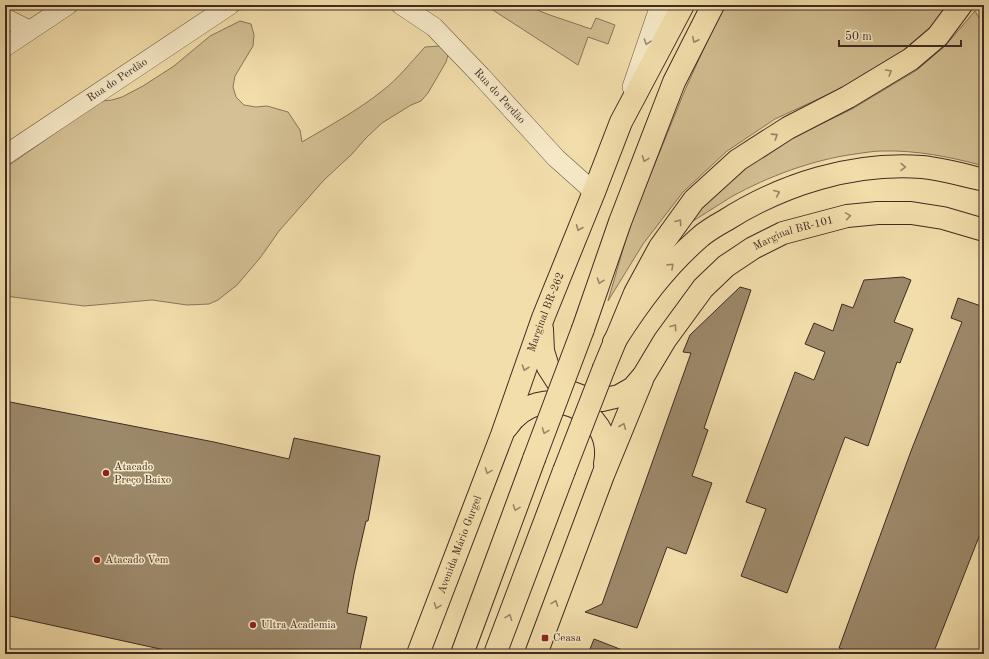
<svg xmlns="http://www.w3.org/2000/svg" width="989" height="659" font-family="'Old Standard TT',serif">
  <style>
    .green { fill: #d3c094; stroke: #88765c }
    .building { fill: #9c896a; stroke: #3e2c24 }
    .lines { fill: none; stroke-linecap: round; stroke-linejoin: round }
    .minor-casing { stroke: #6b5846; stroke-width: 20 }
    .major-casing { stroke: #3e2c24; stroke-width: 24 }
    .highway-casing { stroke: #3e2c24; stroke-width: 24 }
    .minor { stroke: #f7eac8; stroke-width: 19 }
    .major { stroke: #f2deab; stroke-width: 22 }
    .highway { stroke: #f2deab; stroke-width: 22 }
    .major-bridge-casing { stroke: #3e2c24; stroke-width: 24; stroke-linecap: butt }
    .major-bridge { stroke: #f2deab; stroke-width: 22 }
    .oneway { stroke: #988568 }
    .oneway2 { stroke: #9a8b76 }
    .poi-dot { fill: #8f2418; stroke: #f7eac8; stroke-width: 1.5 }
    .labels { text-anchor: middle; dominant-baseline: central; stroke-width: 3; stroke-linejoin: round; paint-order: stroke }
    .street-label { font-size: 11px; fill: #3e2c24; stroke: #f7eac8 }
    .poi-label { font-size: 11px; fill: #3e2c24; stroke: #f7eac8; text-anchor: start }
  </style>
  <rect width="100%" height="100%" fill="#f2deab"/>
  <filter id="stains"><feTurbulence type="fractalNoise" baseFrequency=".005" numOctaves="4"/><feColorMatrix values="0 0 0 0 .2 0 0 0 0 .09 0 0 0 0 .02 0 0 0 .5 -.17"/></filter>
  <radialGradient id="worn" r=".72"><stop offset=".6" stop-color="#630" stop-opacity="0"/><stop offset="1" stop-color="#630" stop-opacity=".3"/></radialGradient>
  <!-- green -->
  <path class="green" d="M485,5h41l21,9 44,15 5,-11 19,7 -7,19 -20,-7 -10,28z
    M726,5h223l-19,26 -27,20 -61,37 -67,31 -48,32 -44,41 -40,52 -35,57 22,-76 55,-135 30,-66z
    M975,11l9,15v140c-33,-9 -68,-16 -102,-15 -9,0 -19,2 -27,3 -43,6 -86,22 -124,43 -16,10 -33,21 -49,31l17,-21 43,-39 50,-30 60,-29 65,-39 28,-24z
    M240,21l11,3 3,11 -1,11 -18,30 -2,11 3,10 8,8 12,2 11,-1 21,6 12,18 2,12c27,-16 55,-31 80,-51 16,-12 29,-29 43,-44l14,-1 11,2 -4,14 -18,31 -7,8 -10,4 -29,18 -16,15 -14,16 -28,26 -45,51 -19,27 -23,27 -19,15 -9,4 -22,1 -35,-5 -68,6 -79,-10v-128l96,-67 11,-1 10,-3 21,-11 31,-20 36,-30z"/>
  <!-- building -->
  <path class="building" d="M903,277l8,3 -17,42 19,7 -13,34 -3,-1 -29,84 -23,-9 -58,156 -46,-17 25,-67 -20,-7 49,-130 19,8 11,-28 -20,-8 9,-21 19,8 9,-27 11,4 11,-28z
    M740,287l11,3 -47,138 4,2 -16,46 20,7 -26,71 -19,-7 -30,81 -52,-16 17,-8 89,-251 -8,-1 7,-17z
    M958,298l26,9v217l-51,130h-76l-18,-6 72,-197 51,-129 -11,-4z
    M5,401l209,41 75,17 5,-21 86,18 -12,65h-2l-12,53 -7,39 20,4 -8,37h-176l-178,-39z
    M594,639l36,14v1h-42z"/>
  <g class="lines">
    <defs>
      <g id="minor">
        <path id="s1" d="M401,5l33,22 47,49 75,82 38,34"/>
        <path d="M5,18l24,12"/>
        <path d="M5,47l63,-42"/>
        <path d="M632,87l28,-82"/>
        <path id="s2" d="M5,155l225,-150"/>
      </g>
      <g id="major">
        <path id="s3" d="M542,329l1,22 5,16 9,14 13,11 16,6 16,2 17,-4 14,-8 11,-13 21,-35 38,-52 23,-22 27,-18 30,-15 64,-17 31,-3h33l32,5 41,12"/>
        <path d="M583,329l37,-107 54,-140 39,-77"/>
        <path d="M604,368l31,-75 25,-46 34,-47 44,-40 50,-32 60,-31 63,-38 27,-23 23,-31"/>
        <path d="M507,427c32,-49 109,-20 98,37"/>
        <path id="s4" d="M418,654l84,-219 41,-117 51,-126 27,-70 62,-117"/>
        <path d="M462,654l72,-195"/>
        <path d="M495,654l69,-183"/>
        <path d="M536,654l67,-179 39,-95"/>
      </g>
      <path id="highway" d="M614,342c25,-39 51,-75 86,-105 8,-7 17,-12 26,-17 57,-36 127,-58 196,-53 20,2 42,8 62,13"/>
    </defs>
    <!-- minor casing -->
    <use href="#minor" class="minor-casing"/>
    <!-- major casing -->
    <use href="#major" class="major-casing"/>
    <!-- highway casing -->
    <use href="#highway" class="highway-casing"/>
    <!-- minor -->
    <use href="#minor" class="minor"/>
    <!-- major -->
    <use href="#major" class="major"/>
    <!-- highway -->
    <use href="#highway" class="highway"/>
    <defs>
      <path id="major-bridge" d="M534,459l49,-130
        M564,471l40,-103"/>
    </defs>
    <!-- major-bridge casing -->
    <use href="#major-bridge" class="major-bridge-casing"/>
    <!-- major-bridge -->
    <use href="#major-bridge" class="major-bridge"/>
  </g>
  <!-- one-way arrows -->
  <defs><path id="oneway-chevron" d="M-2-3.5L2.5 0L-2 3.5" fill="none" stroke-width="1.6" stroke-linecap="round" stroke-linejoin="round"/></defs>
  <g class="oneway">
    <use href="#oneway-chevron" transform="translate(695 40) rotate(116)"/>
    <use href="#oneway-chevron" transform="translate(889 72) rotate(-31)"/>
    <use href="#oneway-chevron" transform="translate(775 136) rotate(-33)"/>
    <use href="#oneway-chevron" transform="translate(645 159) rotate(111)"/>
    <use href="#oneway-chevron" transform="translate(903 167) rotate(1)"/>
    <use href="#oneway-chevron" transform="translate(777 193) rotate(-23)"/>
    <use href="#oneway-chevron" transform="translate(848 216) rotate(-9)"/>
    <use href="#oneway-chevron" transform="translate(679 222) rotate(-54)"/>
    <use href="#oneway-chevron" transform="translate(579 228) rotate(113)"/>
    <use href="#oneway-chevron" transform="translate(671 266) rotate(-44)"/>
    <use href="#oneway-chevron" transform="translate(600 281) rotate(109)"/>
    <use href="#oneway-chevron" transform="translate(674 327) rotate(-54)"/>
    <use href="#oneway-chevron" transform="translate(525 368) rotate(109)"/>
    <use href="#oneway-chevron" transform="translate(623 426) rotate(-68)"/>
    <use href="#oneway-chevron" transform="translate(545 431) rotate(111)"/>
    <use href="#oneway-chevron" transform="translate(488 471) rotate(111)"/>
    <use href="#oneway-chevron" transform="translate(516 508) rotate(110)"/>
    <use href="#oneway-chevron" transform="translate(555 603) rotate(-69)"/>
    <use href="#oneway-chevron" transform="translate(437 606) rotate(111)"/>
    <use href="#oneway-chevron" transform="translate(509 617) rotate(-69)"/>
  </g>
  <use class="oneway2" href="#oneway-chevron" transform="translate(647 42) rotate(108)"/>
  <!-- markers -->
  <g class="poi-dot">
    <circle cx="106" cy="473" r="4"/>
    <circle cx="97" cy="560" r="4"/>
    <circle cx="253" cy="625" r="4"/>
    <rect x="541" y="634" width="8" height="8" rx="2"/>
  </g>
  <g class="labels">
    <!-- street labels -->
    <g class="street-label">
      <text stroke="none"><textPath href="#s2" startOffset="135">Rua do Perdão</textPath></text>
      <text stroke="none"><textPath href="#s1" startOffset="135">Rua do Perdão</textPath></text>
      <text stroke="none"><textPath href="#s3" startOffset="369">Marginal BR-101</textPath></text>
      <text stroke="none"><textPath href="#s4" startOffset="365">Marginal BR-262</textPath></text>
      <text stroke="none"><textPath href="#s4" startOffset="117">Avenida Mário Gurgel</textPath></text>
    </g>
    <!-- poi labels -->
    <g class="poi-label">
      <text x="114" y="467">Atacado<tspan x="114" dy="13">Preço Baixo</tspan></text>
      <text x="105" y="560">Atacado Vem</text>
      <text x="261" y="625">Ultra Academia</text>
      <text x="553" y="638">Ceasa</text>
    </g>
  </g>
  <!-- margin -->
  <rect width="989" height="659" fill="none" stroke="#f2deab" stroke-width="20"/>
  <rect x="6" y="6" width="977" height="647" fill="none" stroke="#3e2c24" stroke-width="2"/>
  <rect x="10" y="10" width="969" height="639" fill="none" stroke="#3e2c24"/>
  <!-- scale -->
  <path d="M839 40v6h122v-6" fill="none" stroke="#3e2c24" stroke-width="2"/>
  <text x="845" y="40" font-size="12" fill="#3e2c24" stroke="#f7eac8" stroke-width="3" paint-order="stroke">50 m</text>
  <rect width="100%" height="100%" filter="url(#stains)"/>
  <rect width="100%" height="100%" fill="url(#worn)"/>
</svg>
